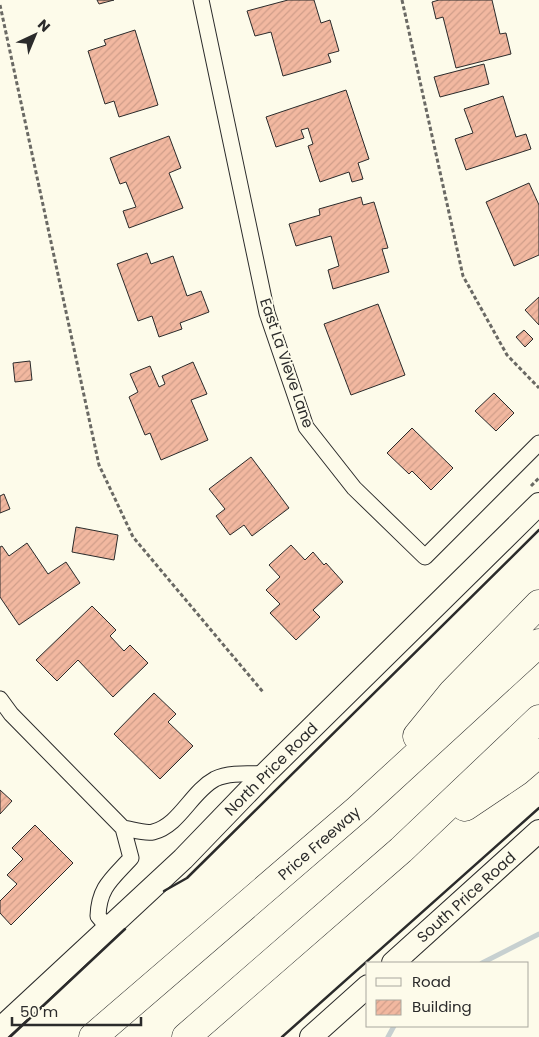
<svg xmlns="http://www.w3.org/2000/svg" width="539" height="1037" font-family="Poppins,sans-serif">
  <style>
    .lines { fill: none; stroke-linecap: round; stroke-linejoin: round }
    .stream { stroke: #c7d0d0; stroke-width: 5 }
    .building { fill: url(#building-hatch); stroke: #2b2b2b }
    .street-casing { stroke: #2b2b2b; stroke-width: 17 }
    .secondary-casing { stroke: #2b2b2b; stroke-width: 24 }
    .highway-casing { stroke: #2b2b2b; stroke-width: 29 }
    .path { stroke: #6a6964; stroke-width: 3; stroke-dasharray: 4 2.5; stroke-linecap: butt }
    .street { stroke: #fdfbea; stroke-width: 15 }
    .secondary { stroke: #fdfbea; stroke-width: 22 }
    .highway { stroke: #fdfbea; stroke-width: 28 }
    .wall { stroke: #2b2b2b; stroke-width: 2.5 }
    .labels { text-anchor: middle; dominant-baseline: central; stroke-width: 4; stroke-linejoin: round; paint-order: stroke }
    .street-label { font-size: 15px; fill: #2b2b2b; stroke: #fdfbea }
  </style>
  <defs>
    <pattern id="building-hatch" width="6" height="6" patternUnits="userSpaceOnUse" patternTransform="scale(1.25)"><rect width="6" height="6" fill="#f2b8a0"/><path d="M-1 1l2-2M0 6l6-6M5 7l2-2" fill="none" stroke="#d09e8a"/></pattern>
  </defs>
  <rect width="100%" height="100%" fill="#fdfbea"/>
  <g class="lines">
    <!-- stream -->
    <path class="stream" d="M482,963l57,-29
      M388,1037l6,-11"/>
  </g>
  <!-- building -->
  <path class="building" d="M97,0h17l-15,4z
    M288,0h26l7,23 9,-3 9,31 -11,3 3,8 -48,14 -12,-44 -16,4 -8,-25z
    M439,0h53l8,34 6,-1 5,21 -55,14 -13,-51 -7,2 -4,-17z
    M135,30l23,75 -39,12 -5,-16 -9,3 -17,-53 18,-6 -2,-5z
    M484,64l5,20 -49,13 -6,-20z
    M346,90l23,69 -11,4 5,16 -11,3 -3,-10 -29,10 -12,-36 5,-2 -5,-16 -7,2 3,8 -28,9 -10,-30z
    M503,96l13,41 10,-3 5,15 -65,21 -11,-31 18,-6 -9,-24z
    M169,136l12,32 -12,5 14,35 -54,20 -6,-17 13,-4 -10,-25 -6,2 -10,-26z
    M529,183l10,22v50l-25,11 -28,-64z
    M361,197l2,8 11,-3 14,46 -6,1 7,23 -56,17 -5,-19 11,-4 -8,-30 -35,10 -7,-22 31,-9 -1,-6z
    M147,253l4,11 22,-8 14,40 14,-5 8,21 -29,11 2,6 -23,8 -7,-21 -14,5 -21,-57z
    M539,297v28l-14,-15z
    M378,304l27,71 -54,20 -27,-71z
    M524,330l9,9 -8,8 -9,-10z
    M30,361l2,19 -17,2 -2,-19z
    M193,362l14,32 -16,6 17,40 -47,20 -11,-27 -5,2 -16,-38 9,-5 -8,-18 20,-8 9,21 6,-3 -3,-8z
    M494,393l20,20 -18,18 -21,-20z
    M412,428l41,40 -22,22 -19,-19 -3,3 -22,-21z
    M251,457l38,51 -37,28 -8,-11 -14,10 -14,-19 9,-7 -16,-20z
    M4,494l6,15 -10,4v-17z
    M76,527l42,8 -4,25 -42,-8z
    M27,543l21,31 18,-12 14,21 -61,42 -19,-28v-50l2,-1 7,10z
    M291,545l14,15 8,-8 11,13 2,-2 17,19 -30,28 7,7 -24,23 -26,-27 10,-9 -14,-14 14,-13 -11,-12z
    M92,606l24,24 -6,6 14,15 6,-6 18,18 -35,34 -35,-37 -21,21 -21,-21z
    M154,693l22,21 -8,8 25,24 -33,33 -46,-45z
    M0,790l12,11 -12,13z
    M35,825l38,38 -62,62 -11,-12v-12l17,-17 -10,-9 16,-16 -11,-11z"/>
  <g class="lines">
    <defs>
      <path id="street" d="M201,0l66,313 39,114 48,61 71,69 114,-114
        M0,699l11,15 112,114 8,30c-19,21 -32,29 -33,58l10,12
        M123,828c8,1 22,6 30,4 27,-7 38,-40 62,-53 14,-7 34,-5 50,-5"/>
      <path id="secondary" d="M393,963l146,-132
        M0,1029l183,-170 82,-85 274,-270
        M311,1037l57,-51"/>
      <path id="highway" d="M417,736l35,-43 87,-89
        M465,807l52,-35 22,-19
        M93,1037l265,-228 181,-166
        M186,1037l215,-187 138,-131"/>
    </defs>
    <!-- street casing -->
    <use href="#street" class="street-casing"/>
    <!-- secondary casing -->
    <use href="#secondary" class="secondary-casing"/>
    <!-- highway casing -->
    <use href="#highway" class="highway-casing"/>
    <!-- path -->
    <path class="path" d="M402,0l61,276 44,79 32,33
      M0,5l99,460 34,72 130,155
      M531,486l8,-8"/>
    <!-- street -->
    <use href="#street" class="street"/>
    <!-- secondary -->
    <use href="#secondary" class="secondary"/>
    <!-- highway -->
    <use href="#highway" class="highway"/>
    <!-- wall -->
    <path class="wall" d="M164,891l23,-13 352,-348
      M10,1037l115,-108
      M282,1037l257,-229"/>
  </g>
  <g class="labels">
    <!-- street labels -->
    <g class="street-label">
      <text transform="translate(287 363) rotate(71)">East La Vieve Lane</text>
      <text transform="translate(271 769) rotate(-45)">North Price Road</text>
      <text transform="translate(319 843) rotate(-41)">Price Freeway</text>
      <text transform="translate(466 897) rotate(-42)">South Price Road</text>
    </g>
  </g>
  <!-- legend -->
  <rect x="366" y="962" width="162" height="65" fill="#fdfbea" stroke="#a9a89e"/>
  <rect x="376" y="978" width="25" height="8" fill="#fdfbea" stroke="#a9a89e"/>
  <text x="412" y="987" font-size="15" fill="#2b2b2b">Road</text>
  <rect x="376" y="1000" width="25" height="15" fill="url(#building-hatch)" stroke="#a9a89e"/>
  <text x="412" y="1012" font-size="15" fill="#2b2b2b">Building</text>
  <!-- north arrow -->
  <g transform="translate(35 35) rotate(44)" stroke="#fdfbea" stroke-width="4" paint-order="stroke">
  <path d="M0-4L9 19L0 12L-9 19Z" fill="#2b2b2b"/>
  <text y="-8" font-size="14" font-weight="bold" text-anchor="middle" fill="#2b2b2b">N</text>
  </g>
  <!-- scale -->
  <path d="M12 1017v8h129v-8" fill="none" stroke="#2b2b2b" stroke-width="2.5"/>
  <text x="20" y="1017" font-size="15" fill="#2b2b2b" stroke="#fdfbea" stroke-width="4" paint-order="stroke">50 m</text>
</svg>
